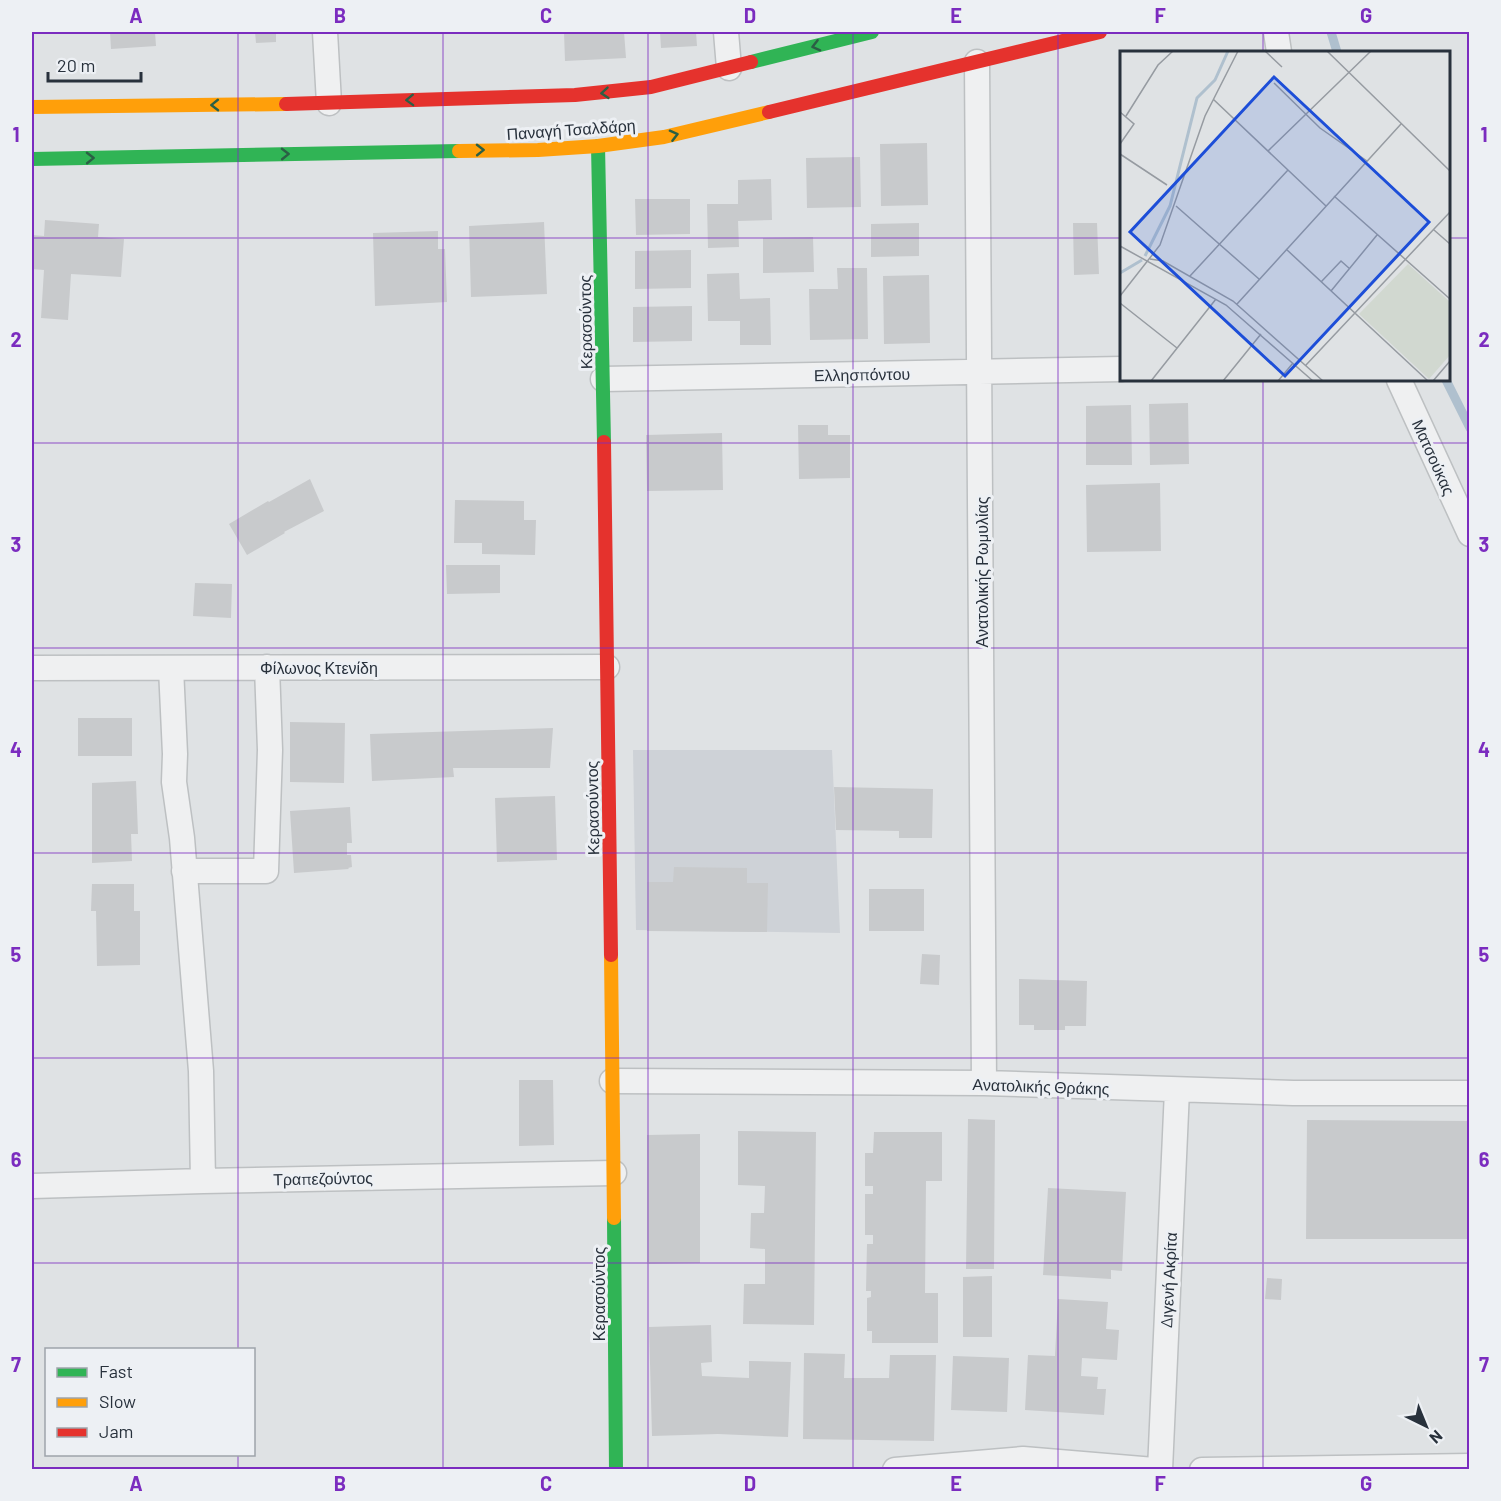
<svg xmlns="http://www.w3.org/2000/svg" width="1501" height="1501" font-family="Barlow,sans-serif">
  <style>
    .built { fill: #ced2d7 }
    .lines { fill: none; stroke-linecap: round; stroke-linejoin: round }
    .stream { stroke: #afc0ce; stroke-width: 9 }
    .building { fill: #c8cacc }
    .street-casing { stroke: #bdc0c2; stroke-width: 27 }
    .street { stroke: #eff0f1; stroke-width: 24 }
    .fast { stroke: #30b455; stroke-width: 14 }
    .slow { stroke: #ff9f0a; stroke-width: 14 }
    .jam { stroke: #e5322d; stroke-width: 14 }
    .oneway { stroke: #2b5f45 }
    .grid { fill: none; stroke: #7b2cbf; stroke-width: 1.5; stroke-opacity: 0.55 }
    .labels { text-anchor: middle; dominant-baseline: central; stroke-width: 6; stroke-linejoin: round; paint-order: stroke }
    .street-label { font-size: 16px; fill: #28313c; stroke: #edf0f4 }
    .inset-river { fill: none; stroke: #afc0ce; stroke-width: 3 }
    .inset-road { fill: none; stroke: #969ba1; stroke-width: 1.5 }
    .view { fill: #1d4ed8; fill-opacity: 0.15; stroke: #1d4ed8; stroke-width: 3 }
    .inset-edge { fill: none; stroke: #28313c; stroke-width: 3 }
    .neatline { fill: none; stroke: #7b2cbf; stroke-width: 2 }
    .grid-label { font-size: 20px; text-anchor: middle; font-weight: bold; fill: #7b2cbf }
  </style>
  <rect width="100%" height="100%" fill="#dfe2e4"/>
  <!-- built -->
  <path class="built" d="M633,750h199l8,183 -204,-3z"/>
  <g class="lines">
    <!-- stream -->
    <path class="stream" d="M1331,32l6,20
      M1446,380l24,48"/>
  </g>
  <!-- building -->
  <path class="building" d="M110,32h45l1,14 -45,3z
    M255,32h21v10l-20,1z
    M564,32h60l2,26 -61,3z
    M660,32h36l1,14 -36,2z
    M927,143l1,62 -47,1 -1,-62z
    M860,157l1,50 -54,1 -1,-50z
    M771,179l1,41 -34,1 1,26 -31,1 -1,-44h31v-24z
    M635,199h55v35l-54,1z
    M45,220l54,4 -1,13 26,2 -3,38 -50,-3 -3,46 -27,-2 3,-48 -12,-1v-34l12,1z
    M544,222l3,72 -76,3 -2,-71z
    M919,223v33l-48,1v-33z
    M1073,223h24l2,51 -25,1z
    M438,231v18h7l2,53 -72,4 -2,-73z
    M813,237l1,35 -51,1v-35z
    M691,250v38l-56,1v-38z
    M837,268h30l1,71 -58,1 -1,-51h29z
    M739,273l1,26 30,-1 1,47h-31v-24h-32l-1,-47z
    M929,275l1,68 -46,1 -1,-68z
    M692,306v35l-59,1v-35z
    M1188,403l1,61 -39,1 -1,-61z
    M1131,405l1,60h-46v-59z
    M798,425h30v10h22v43l-51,1z
    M722,433l1,57 -76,1 -1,-56z
    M310,479l14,32 -40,21 1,1 -38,22 -18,-31 39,-23 1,1z
    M1160,483l1,68 -74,1 -1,-67z
    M455,500l69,1v19h12l-1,35 -53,-1v-11h-28z
    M446,565h54v28l-53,1z
    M195,583l37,1 -1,34 -38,-2z
    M78,718h54v38h-54z
    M290,722l55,1 -1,60 -54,-1z
    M553,728l-3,40h-97l1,9 -82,4 -2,-47z
    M136,781l2,53h-7l1,27 -40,2v-80z
    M834,787l99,2 -1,49h-33v-7l-63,-1z
    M555,796l2,64 -60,2 -2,-64z
    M350,807l2,36h-5v12h4l1,12 -4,1 1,1 -55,4 -4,-62z
    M674,867l73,1v15h21l-1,49 -120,-1v-49h26z
    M92,884h42v27h6v54l-43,1 -1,-55h-5z
    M869,889h55v42h-55z
    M922,954l18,1 -1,30 -19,-1z
    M1019,979l68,2 -1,45h-21v4h-31v-5h-15z
    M519,1080h34l1,65 -35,1z
    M968,1119l27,1 -1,149h-28z
    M1307,1120l163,1v118h-164z
    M738,1131l78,1 -2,193 -71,-1 1,-40h21v-35l-15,-1 1,-35h13l1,-27 -27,-1z
    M874,1132h68v49h-16l-1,112h13v50h-66v-12h-5v-33l4,-1v-6h-5l1,-47h6v-9h-8v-41h8v-8h-8v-33h8z
    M700,1134v129l-53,1v-129z
    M1048,1188l78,4 -4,79 -11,-1v9l-68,-4z
    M992,1276v61h-29v-60z
    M1267,1278l15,1 -1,21 -16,-1z
    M1058,1299l50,3 -2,27 13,1 -2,30 -35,-2 -1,18 17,1 -1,12h9l-2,26 -79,-5 3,-55 27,1z
    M711,1325l1,37 -11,1 1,13 47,2v-17l42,1 -3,75 -70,-3 -66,2 -3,-109z
    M804,1353l41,1 -1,24h45l1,-23h46l-2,86 -131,-2z
    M953,1356l56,2 -2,54 -56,-2z"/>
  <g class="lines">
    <defs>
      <path id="street" d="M325,32l4,71
        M726,32l3,36
        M1276,32l3,20
        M977,62l7,1021
        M603,379l519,-10
        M1399,380l71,154
        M32,668l575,-1
        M171,668l4,86 -1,28 8,56 19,233 2,110
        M184,871h82l4,-121 -3,-83
        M612,1081l372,2 309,10h177
        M32,1186l171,-5 411,-8
        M895,1470l128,-11 131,11
        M1160,1470l17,-380
        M1202,1470l268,-4"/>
    </defs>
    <!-- street casing -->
    <use href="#street" class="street-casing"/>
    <!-- street -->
    <use href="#street" class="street"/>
    <!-- fast -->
    <path class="fast" d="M751,62l121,-30
      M598,146l6,296
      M32,159l427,-8
      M614,1218l2,252"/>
    <!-- slow -->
    <path class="slow" d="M32,107l254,-3
      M459,151l79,-1 60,-4 66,-9 105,-25
      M611,955l3,263"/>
    <!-- jam -->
    <path class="jam" d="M286,104l289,-9 76,-8 100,-25
      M769,112l331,-80
      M604,442l7,513"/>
  </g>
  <!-- one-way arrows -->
  <defs><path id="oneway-chevron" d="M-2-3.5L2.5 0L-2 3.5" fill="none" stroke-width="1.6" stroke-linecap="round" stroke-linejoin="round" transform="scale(1.5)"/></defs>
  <g class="oneway">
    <use href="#oneway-chevron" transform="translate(816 46) rotate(166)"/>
    <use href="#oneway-chevron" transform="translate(605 93) rotate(175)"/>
    <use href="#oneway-chevron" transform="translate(410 100) rotate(178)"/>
    <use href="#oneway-chevron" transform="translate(215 105) rotate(179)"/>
    <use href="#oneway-chevron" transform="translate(674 135) rotate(-14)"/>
    <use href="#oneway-chevron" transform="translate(480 150) rotate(-1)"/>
    <use href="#oneway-chevron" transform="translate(285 154) rotate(-1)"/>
    <use href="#oneway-chevron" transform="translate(90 158) rotate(-1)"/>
  </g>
  <!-- grid -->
  <path class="grid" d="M238,32v1318M443,32v1438M648,32v1438M853,32v1438M1058,32v1438M1263,32v20M32,238h1090M1448,238h22M1263,380v1090M32,443h1438M32,648h1438M32,853h1438M32,1058h1438M32,1263h1438M238,1454v16"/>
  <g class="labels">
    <!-- street labels -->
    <g class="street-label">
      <text transform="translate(571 129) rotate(-4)">Παναγή Τσαλδάρη</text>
      <text transform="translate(585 322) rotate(-91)">Κερασούντος</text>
      <text transform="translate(862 374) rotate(-1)">Ελλησπόντου</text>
      <text transform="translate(1434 457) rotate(66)">Ματσούκας</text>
      <text transform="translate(981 572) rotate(-90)">Ανατολικής Ρωμυλίας</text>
      <text x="319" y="667">Φίλωνος Κτενίδη</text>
      <text transform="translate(592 808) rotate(-91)">Κερασούντος</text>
      <text transform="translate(1041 1086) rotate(2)">Ανατολικής Θράκης</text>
      <text transform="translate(323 1178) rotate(-1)">Τραπεζούντος</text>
      <text transform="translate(1168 1280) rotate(-87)">Διγενή Ακρίτα</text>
      <text transform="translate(598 1294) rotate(-90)">Κερασούντος</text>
    </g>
  </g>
  <!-- overview -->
  <g transform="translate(1120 51)">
    <rect width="330" height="330" fill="#dfe2e4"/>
    <path d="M288,213l42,38v53l-21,24 -70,-65z" fill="#d1d8d0"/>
    <path class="inset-river" d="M25,205l25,-50 27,-108 18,-18 13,-29M0,222l22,-13"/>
    <path class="inset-road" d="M145,0l17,16M207,0l123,120M154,32l46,45 47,33M93,48l113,107M0,61l14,12 -14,20M6,65l32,-51 15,-14M148,100l103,-100M0,103l47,31M214,145l116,103M56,155l83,73M314,179l16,14M0,195l106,59 87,76M166,198l142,132M30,208l13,2 70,40 90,80M70,225l98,-106M201,231l20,-21 9,8M211,240l46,-56M0,245l40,-51 45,-129 33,-65M0,252l57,45M117,253l164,-180M186,314l144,-153M31,330l65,-82M103,330l38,-47M158,330l15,-18M313,330l17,-20"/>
    <path class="view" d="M154,26l155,145 -144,154 -155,-144z"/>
    <rect width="330" height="330" class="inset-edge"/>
  </g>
  <!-- border -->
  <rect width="1501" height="1501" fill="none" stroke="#edf0f4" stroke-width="66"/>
  <!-- legend -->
  <rect x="45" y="1348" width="210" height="108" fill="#edf0f4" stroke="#9ea4aa" stroke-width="1.5"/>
  <rect x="57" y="1368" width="30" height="9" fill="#30b455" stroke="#9ea4aa" stroke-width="1.5"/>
  <text x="99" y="1378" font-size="18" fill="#28313c">Fast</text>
  <rect x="57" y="1398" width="30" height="9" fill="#ff9f0a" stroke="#9ea4aa" stroke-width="1.5"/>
  <text x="99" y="1408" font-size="18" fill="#28313c">Slow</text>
  <rect x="57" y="1428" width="30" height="9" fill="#e5322d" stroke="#9ea4aa" stroke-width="1.5"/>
  <text x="99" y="1438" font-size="18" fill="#28313c">Jam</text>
  <!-- north arrow -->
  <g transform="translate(1426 1426) rotate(137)" stroke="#edf0f4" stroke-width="4.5" paint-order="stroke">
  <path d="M0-4.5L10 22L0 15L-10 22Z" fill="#28313c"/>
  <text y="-9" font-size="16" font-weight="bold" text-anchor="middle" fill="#28313c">N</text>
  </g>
  <!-- scale -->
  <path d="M48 72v9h93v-9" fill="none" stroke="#28313c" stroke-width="3"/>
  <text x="57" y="72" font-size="18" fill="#28313c" stroke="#edf0f4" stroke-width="4.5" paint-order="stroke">20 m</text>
  <rect x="33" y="33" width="1435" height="1435" class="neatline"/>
  <g class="grid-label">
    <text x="136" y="23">A</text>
    <text x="340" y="23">B</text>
    <text x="546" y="23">C</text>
    <text x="750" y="23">D</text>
    <text x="956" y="23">E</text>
    <text x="1160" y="23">F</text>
    <text x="1366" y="23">G</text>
    <text x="16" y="142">1</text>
    <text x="1484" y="142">1</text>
    <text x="16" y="347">2</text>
    <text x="1484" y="347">2</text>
    <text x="16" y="552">3</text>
    <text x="1484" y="552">3</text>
    <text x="16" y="757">4</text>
    <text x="1484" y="757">4</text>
    <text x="16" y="962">5</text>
    <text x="1484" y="962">5</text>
    <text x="16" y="1167">6</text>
    <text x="1484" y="1167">6</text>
    <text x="16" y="1372">7</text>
    <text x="1484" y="1372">7</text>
    <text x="136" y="1491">A</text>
    <text x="340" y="1491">B</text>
    <text x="546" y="1491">C</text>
    <text x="750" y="1491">D</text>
    <text x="956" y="1491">E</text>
    <text x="1160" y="1491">F</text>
    <text x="1366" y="1491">G</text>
  </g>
</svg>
